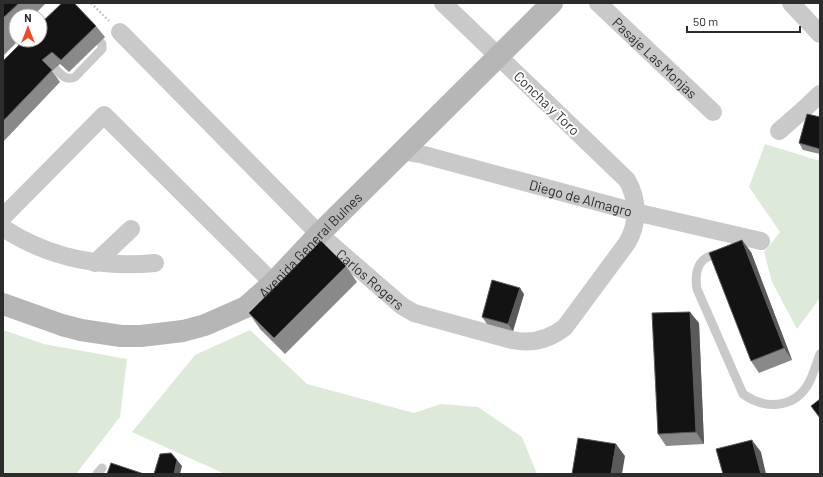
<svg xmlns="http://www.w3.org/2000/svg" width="823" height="477" font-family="Barlow,sans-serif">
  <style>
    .green { fill: #deead9 }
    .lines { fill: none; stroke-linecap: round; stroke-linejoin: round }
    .path { stroke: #c9c9c9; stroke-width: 2.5; stroke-dasharray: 2 2; stroke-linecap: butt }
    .lane { stroke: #c9c9c9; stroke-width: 9 }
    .street { stroke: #c9c9c9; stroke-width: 18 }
    .secondary { stroke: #b6b6b6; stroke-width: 22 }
    .wall { fill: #898989 }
    .shaded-wall { fill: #5a5a5a }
    .building { fill: #131313; stroke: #5a5a5a }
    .labels { text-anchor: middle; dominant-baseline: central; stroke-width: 4; stroke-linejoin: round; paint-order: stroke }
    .street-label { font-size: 14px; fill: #2c2c2c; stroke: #fff }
  </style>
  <rect width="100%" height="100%" fill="#fff"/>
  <!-- green -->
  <path class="green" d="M765,144l55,17v137l-23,31 -25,-47 -8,-30 16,-20 -31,-45z
    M3,330l41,14 83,15 -7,58 -44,57h-73z
    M250,330l57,54 107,29 27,-9 37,3 44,30 15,37h-312l-93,-42 63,-77z"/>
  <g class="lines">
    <!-- path -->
    <path class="path" d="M91,3l18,18"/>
    <!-- lane -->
    <path class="lane" d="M55,68c6,7 11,13 20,9l27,-28v-5l-10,-10
      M722,253c-5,1 -12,2 -16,5 -10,6 -11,20 -9,31l46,105c21,15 49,15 64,-8 6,-9 9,-22 13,-32
      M97,474l5,-6"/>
    <!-- street -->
    <g class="street">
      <path id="s1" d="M598,3l115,109"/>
      <path d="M791,3l29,31"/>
      <path id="s2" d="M120,32l199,202 83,72 12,7 98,27c20,4 37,0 53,-13l62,-84c12,-20 11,-44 0,-63l-184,-177"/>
      <path d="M779,131l24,-21 17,-16"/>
      <path id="s3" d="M402,151l22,4 211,57 126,29"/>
      <path d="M3,217l101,-102 169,168"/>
      <path d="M3,228c46,30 98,40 152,35"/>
      <path d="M95,263l36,-34"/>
    </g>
    <!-- secondary -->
    <path class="secondary" id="s4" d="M3,304l59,21 19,5 40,6h20l42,-5 22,-6 41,-18 27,-24 46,-49 233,-231"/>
  </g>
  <!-- wall -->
  <path class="wall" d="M3,3h43l-13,13h-17v16l-5,5 5,6 -13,13z
    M96,26l9,11 -36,35 -9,-8 -8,7 8,11 -57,60v-81z
    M820,117v37l-17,-4 -4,-7z
    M751,252l41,108 -33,13 -8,-12z
    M346,266l11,16 -72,72 -25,-25 -11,-16z
    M524,294l-11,37 -26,-7 -5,-7z
    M699,323l5,121 -38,2 -8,-12z"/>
  <!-- shaded-wall -->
  <path class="shaded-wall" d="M742,240l9,12 41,108 -8,-12z
    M520,288l4,6 -11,37 -5,-7z
    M690,312l9,11 5,121 -8,-12z
    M752,440l9,12 5,22h-5z
    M616,444l9,12 -3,18h-11z
    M177,460l5,6 -2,8h-6z"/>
  <!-- building -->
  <path class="building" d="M3,3h16l-16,15z
    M62,3h12l22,23 -35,34 -9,-8 -10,8 10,10 -49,51v-60l21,-21h16v-16z
    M807,114l13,3v32l-21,-6z
    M742,240l42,108 -33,13 -42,-108z
    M321,241l25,25 -72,72 -25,-25z
    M492,280l28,8 -12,36 -26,-7z
    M690,312l6,120 -38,2 -6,-121z
    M820,399v19l-9,-12z
    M578,438l38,6 -5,30h-39z
    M752,440l9,34h-38l-7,-25z
    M171,453l6,7 -3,14h-20l6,-20z
    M111,463l33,11h-37z"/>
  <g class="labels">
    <!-- street labels -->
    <g class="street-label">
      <text stroke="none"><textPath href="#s1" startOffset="79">Pasaje Las Monjas</textPath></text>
      <text transform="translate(547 103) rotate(44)">Concha y Toro</text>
      <text stroke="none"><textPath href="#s3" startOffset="185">Diego de Almagro</textPath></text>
      <text stroke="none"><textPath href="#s4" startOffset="342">Avenida General Bulnes</textPath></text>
      <text stroke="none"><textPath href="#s2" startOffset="352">Carlos Rogers</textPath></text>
    </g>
  </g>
  <!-- border -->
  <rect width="823" height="477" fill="none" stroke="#2c2c2c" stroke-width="8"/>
  <!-- north arrow -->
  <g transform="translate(28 28)"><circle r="19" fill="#ffffff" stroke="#ababab"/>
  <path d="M0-3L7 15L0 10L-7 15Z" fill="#e64e2c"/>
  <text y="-6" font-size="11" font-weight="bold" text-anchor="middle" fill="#2c2c2c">N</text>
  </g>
  <!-- scale -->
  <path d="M687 26v6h113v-6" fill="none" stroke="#2c2c2c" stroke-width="2"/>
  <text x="693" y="26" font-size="12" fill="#2c2c2c" stroke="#ffffff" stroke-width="3" paint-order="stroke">50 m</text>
</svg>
